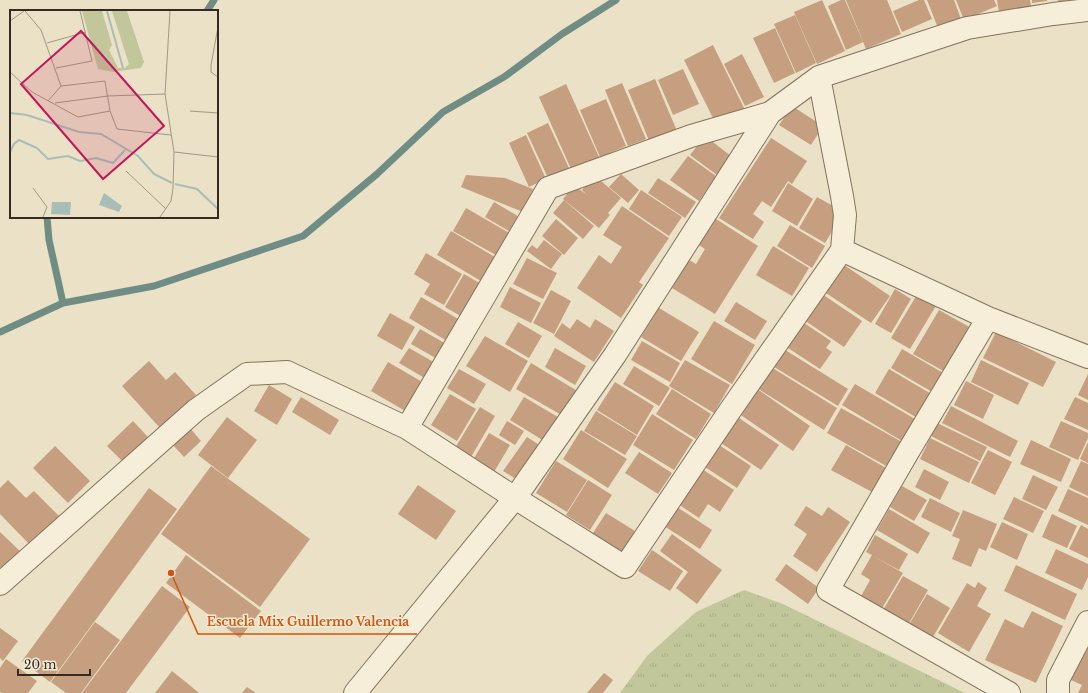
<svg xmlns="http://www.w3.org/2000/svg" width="1088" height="693" font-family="'Libre Baskerville',serif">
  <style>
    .grass { fill: url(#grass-tufts) }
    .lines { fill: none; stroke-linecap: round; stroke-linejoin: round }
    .stream { stroke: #6f8c85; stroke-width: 7 }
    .building { fill: #c59f7f }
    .minor-casing { stroke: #84735d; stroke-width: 24 }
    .minor { stroke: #f6eed9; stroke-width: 22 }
    .inset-river { fill: none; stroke: #a7beb8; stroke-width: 2 }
    .inset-road { fill: none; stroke: #a29884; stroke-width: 1 }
    .view { fill: #c2185b; fill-opacity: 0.15; stroke: #c2185b; stroke-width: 2 }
    .inset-edge { fill: none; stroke: #352b20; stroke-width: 2 }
    .leader { fill: none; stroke: #d6540e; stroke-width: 1.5 }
    .callout-dot { fill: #d6540e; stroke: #f2ebd5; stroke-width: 1.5 }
    .callout-label { font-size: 12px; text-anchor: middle; font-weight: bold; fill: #d6540e; stroke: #f2ebd5; stroke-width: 3; stroke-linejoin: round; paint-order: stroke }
  </style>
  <defs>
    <pattern id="grass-tufts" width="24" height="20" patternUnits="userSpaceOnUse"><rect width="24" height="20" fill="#c1c79b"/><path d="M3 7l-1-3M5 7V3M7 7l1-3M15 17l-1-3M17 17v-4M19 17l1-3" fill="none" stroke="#a6ab85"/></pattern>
  </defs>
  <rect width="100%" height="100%" fill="#eae1c6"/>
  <!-- grass -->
  <path class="grass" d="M744,590l39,14 182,89h-345l27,-37 49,-44z"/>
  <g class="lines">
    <!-- stream -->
    <path class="stream" d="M207,11l7,-11
      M47,217l2,23 14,63
      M0,332l63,-29 91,-17 149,-50 74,-62 66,-62 61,-35 58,-43 54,-34"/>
  </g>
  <!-- building -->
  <path class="building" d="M822,0l23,51 -28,13 -23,-52z
    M841,0h4l18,42 -17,8 -18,-44z
    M846,0h41l14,34 -35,15z
    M919,0h5l8,19 -30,13 -9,-21z
    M927,0h27l7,19 -23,9z
    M956,0h38l3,6 -33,14z
    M997,0h33l1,6 -32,6z
    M1032,0h15v1l-15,2z
    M1058,0h28l-27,5z
    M795,15l21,48 -20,10 -22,-49z
    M775,28l20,45 -21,10 -21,-45z
    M713,45l32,65 -29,14 -32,-64z
    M742,54l22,43 -19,9 -21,-42z
    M683,69l16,35 -26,11 -15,-35z
    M655,79l22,52 -27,12 -22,-53z
    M622,83l24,56 -18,7 -23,-56z
    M566,84l33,73 -28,12 -32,-72z
    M606,99l20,47 -26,11 -20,-47z
    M792,106l31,20 -12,19 -32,-20z
    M548,123l21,45 -21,10 -21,-45z
    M526,135l20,44 -17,8 -20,-44z
    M705,136l26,20 -14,19 -27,-20z
    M771,138l36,23 -15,23 -4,-3 -17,26 -9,-6 -9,13 11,8 -11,17 -34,-21z
    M688,156l28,20 -17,25 -29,-21z
    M621,174l18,16 -11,13 -19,-16z
    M466,175l39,3 28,11 -10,23 -62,-25z
    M594,175l27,23 -13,15 2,2 -11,13 -36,-29 11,-14 13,10 -5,-5z
    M658,178l38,24 -11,16 -37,-25z
    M788,183l25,16 -16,27 -25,-15z
    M641,190l41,27 -13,19 -40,-27z
    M817,197l27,15 -19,31 -26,-15z
    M564,200l30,26 -11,13 -30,-26z
    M494,202l32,19 -9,15 -32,-19z
    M622,206l47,32 -30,44 4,3 -22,33 -44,-30 22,-33 12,9 11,-17 -19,-12z
    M466,208l50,29 -13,22 -50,-28z
    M556,219l22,19 -14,17 -22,-19z
    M716,219l42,27 -43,68 -43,-26 17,-28 7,4 9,-15 -6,-4z
    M790,225l35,21 -13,22 -35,-22z
    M451,231l49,29 -14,24 -49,-29z
    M544,240l18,14 -11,15 -24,-18 5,-6 5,4z
    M773,246l36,22 -17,28 -36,-21z
    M426,253l36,21 -18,31 -20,-11 6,-10 -16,-10z
    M527,258l30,15 -14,26 -30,-15z
    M841,263l49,33 -19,27 -48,-32z
    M464,274l19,11 -19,33 -19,-11z
    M510,287l31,16 -10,20 -31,-16z
    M895,289l16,10 -20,34 -16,-9z
    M551,290l20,11 -17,33 -21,-11z
    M918,293l19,11 -27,45 -19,-11z
    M822,294l40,27 -18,26 -40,-27z
    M421,297l39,23 -13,21 -38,-23z
    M736,302l31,19 -12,19 -31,-19z
    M659,308l40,24 -18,29 -40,-24z
    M939,310l34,19 -26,44 -34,-19z
    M390,313l25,14 -13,23 -25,-14z
    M577,319l13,9 5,-9 19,12 -20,31 -40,-26 8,-13 8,6z
    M714,321l41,24 -23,39 -41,-25z
    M801,321l30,20 -5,7 6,4 -12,17 -35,-23z
    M518,322l24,14 -13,22 -24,-14z
    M420,329l28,16 -9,15 -28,-16z
    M996,332l60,30 -13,25 -60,-29z
    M485,336l43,25 -18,31 -44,-26z
    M642,341l38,22 -10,19 -39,-22z
    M409,348l28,16 -9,16 -29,-17z
    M555,348l31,18 -11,19 -30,-18z
    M782,348l66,41 -10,17 -67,-41z
    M902,349l43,25 -11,19 -43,-25z
    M685,360l45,25 -16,28 -45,-27z
    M981,360l48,23 -11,22 -47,-23z
    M149,361l17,19 9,-8 21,23 -36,33 -38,-42z
    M388,362l36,21 -17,29 -36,-21z
    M531,363l48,29 -14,25 -49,-28z
    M634,366l36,22 -11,18 -36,-22z
    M771,367l66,41 -13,22 -67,-42z
    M459,369l27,15 -12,20 -27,-16z
    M889,369l44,26 -14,24 -44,-26z
    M1088,374v26l-10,-5z
    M966,381l28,14 -11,24 -29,-14z
    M615,382l39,24 -17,29 -40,-25z
    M855,384l60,35 -13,22 -60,-36z
    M269,385l23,14 -15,26 -23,-14z
    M756,388l54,38 -17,25 -55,-38z
    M672,389l39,25 -15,25 -40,-25z
    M450,394l26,15 -19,32 -26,-16z
    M301,397l38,23 -9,15 -38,-23z
    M524,397l39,23 -14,24 -39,-24z
    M1075,397l13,6v27l-24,-11z
    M951,406l67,35 -8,16 -68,-34z
    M480,407l15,9 -24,41 -16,-9z
    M841,408l61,34 -14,25 -61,-34z
    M596,411l41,25 -12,19 -41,-24z
    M652,414l41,26 -19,30 -41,-25z
    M227,417l30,23 -29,38 -30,-23z
    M739,418l40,27 -18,25 -40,-27z
    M133,421l15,16 -25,25 -16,-16z
    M507,421l17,10 -9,14 -16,-10z
    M1061,421l27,12v5l-10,22 -29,-13z
    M937,423l50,24 -7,14 -49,-25z
    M190,428l11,13 -17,16 -11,-12z
    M581,430l46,29 -19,29 -45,-29z
    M489,433l21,12 -16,27 -21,-12z
    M527,437l17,11 -23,34 -18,-11z
    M930,438l49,24 -10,21 -49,-24z
    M1031,440l40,19 -10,23 -41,-18z
    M1088,442v21l-8,-4z
    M719,445l32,21 -14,22 -32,-21z
    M846,445l40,23 -14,24 -41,-22z
    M55,446l35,35 -22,22 -35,-35z
    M988,450l24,12 -17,33 -24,-12z
    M639,452l33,21 -14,21 -33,-21z
    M556,461l31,19 -20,32 -31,-19z
    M1081,461l7,3v32l-19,-9z
    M211,466l99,73 -50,68 -99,-73z
    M702,469l32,21 -14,22 -12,-8 -9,14 -21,-14z
    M924,469l25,13 -9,18 -25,-13z
    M1033,475l25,12 -12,23 -24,-11z
    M8,480l18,18 8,-7 25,25 -29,29 -30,-31v-26z
    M588,480l24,15 -22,35 -24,-15z
    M418,485l38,26 -20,29 -38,-26z
    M902,486l25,14 -13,21 -24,-14z
    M149,488l28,21 -127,173 -28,-21z
    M1068,489l20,9v27l-30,-14z
    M1014,497l30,14 -11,22 -30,-14z
    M930,498l30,15 -9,19 -30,-15z
    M806,506l16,10 6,-9 22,15 -33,50 -24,-16 14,-22 -13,-9z
    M677,507l35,23 -12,19 -36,-23z
    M889,509l41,24 -12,21 -41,-24z
    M963,510l34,14 -11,27 -7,-3 -8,19 -19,-8 8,-20 -8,-3z
    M606,513l29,18 -13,21 -29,-19z
    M1052,514l25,12 -10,22 -25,-11z
    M1002,522l26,12 -11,26 -27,-13z
    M1081,525l7,4v29l-19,-9z
    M0,532l22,21 -19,20 -3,-4z
    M672,534l50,36 -25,34 -21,-16 12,-16 -28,-21z
    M875,535l33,19 -9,16 -26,-14 30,17 -22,37 -21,-12 10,-18 -9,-6 11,-19 -6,-3z
    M1056,549l32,15v13l-6,13 -37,-17z
    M652,550l31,21 -13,20 -32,-20z
    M186,555l75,56 -21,27 -74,-55z
    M786,564l33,24 -11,16 -33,-24z
    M1016,565l61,29 -12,26 -61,-29z
    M903,576l25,14 -20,35 -25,-15z
    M978,582l9,6 -10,18 14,8 -22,38 -31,-19 29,-50 8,5z
    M162,586l28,21 -64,86h-44z
    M927,594l23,14 -20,34 -23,-14z
    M1032,611l31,15 -27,57 -51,-23 20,-41 18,9z
    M95,622l25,18 -39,53h-15l-15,-11z
    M0,628l18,13 -15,20 -3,-3z
    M1084,645l4,1v47h-10l4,-8 -13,-6z
    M6,659l31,22 -9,12h-26l-2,-1v-24z
    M172,671l15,12 12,10h-44z
    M604,673l9,7 -10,13h-16z
    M247,687l9,6h-14z"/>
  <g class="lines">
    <defs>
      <path id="minor" d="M842,250l146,68 100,39
        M988,318l-79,132 -81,140 181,103
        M407,428l141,-240 143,-52 79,-23 49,-36 148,-49 86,-14 35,-4
        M0,584l196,-174 51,-36 40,-2 120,56 108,70 110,69 104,-155 113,-162 3,-35 -3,-19 -23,-119
        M355,693l160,-195 100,-143 155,-242
        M1058,693v-13l30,-58"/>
    </defs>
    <!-- minor casing -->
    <use href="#minor" class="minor-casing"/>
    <!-- minor -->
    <use href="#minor" class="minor"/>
  </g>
  <!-- overview -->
  <g transform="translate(10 10)">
    <rect width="208" height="208" fill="#eae1c6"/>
    <path d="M72,1h20l10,34 -3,5 9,18h7l4,-4 -17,-53h15l17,51 -3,6 -29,4 -14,-3z" fill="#c1c79b"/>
    <path d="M94,183l18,13 -3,6 -20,-7zM42,192h19l-1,13 -19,-1z" fill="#a7beb8"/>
    <path class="inset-river" d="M97,1l16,57M0,103l17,2 52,17 22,2 37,22 16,18 18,9M0,142l4,-8 5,-4 18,8 11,11 20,-3 12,5 16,-3 17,5 12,-13M165,174l22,5 21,20"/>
    <path class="inset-road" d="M15,1l16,19 20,56M0,11l14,-10M208,17l-7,38v7l7,5M37,33l39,-11M46,58l36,-7 -12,-50M0,62l22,20 46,25 32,-6M38,91l13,-15 44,-5 5,30 7,18 54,6M45,93l53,-7 57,-2M180,101l28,2M164,142l44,5M116,161l40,38M23,178l14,19 -4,10M150,207l11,-16 2,-13 1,-36 -9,-58 5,-83"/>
    <path class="view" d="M71,21l83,95 -61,53 -82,-95z"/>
    <rect width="208" height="208" class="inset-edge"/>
  </g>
  <!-- callouts -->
  <path class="leader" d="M171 573L198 634H417"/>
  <circle class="callout-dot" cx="171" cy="573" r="4"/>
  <g class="callout-label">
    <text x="308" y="626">Escuela Mix Guillermo Valencia</text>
  </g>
  <!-- scale -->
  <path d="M18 669v6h72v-6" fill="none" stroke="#352b20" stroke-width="2"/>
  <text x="24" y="669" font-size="12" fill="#352b20" stroke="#f2ebd5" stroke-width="3" paint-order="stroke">20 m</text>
</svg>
